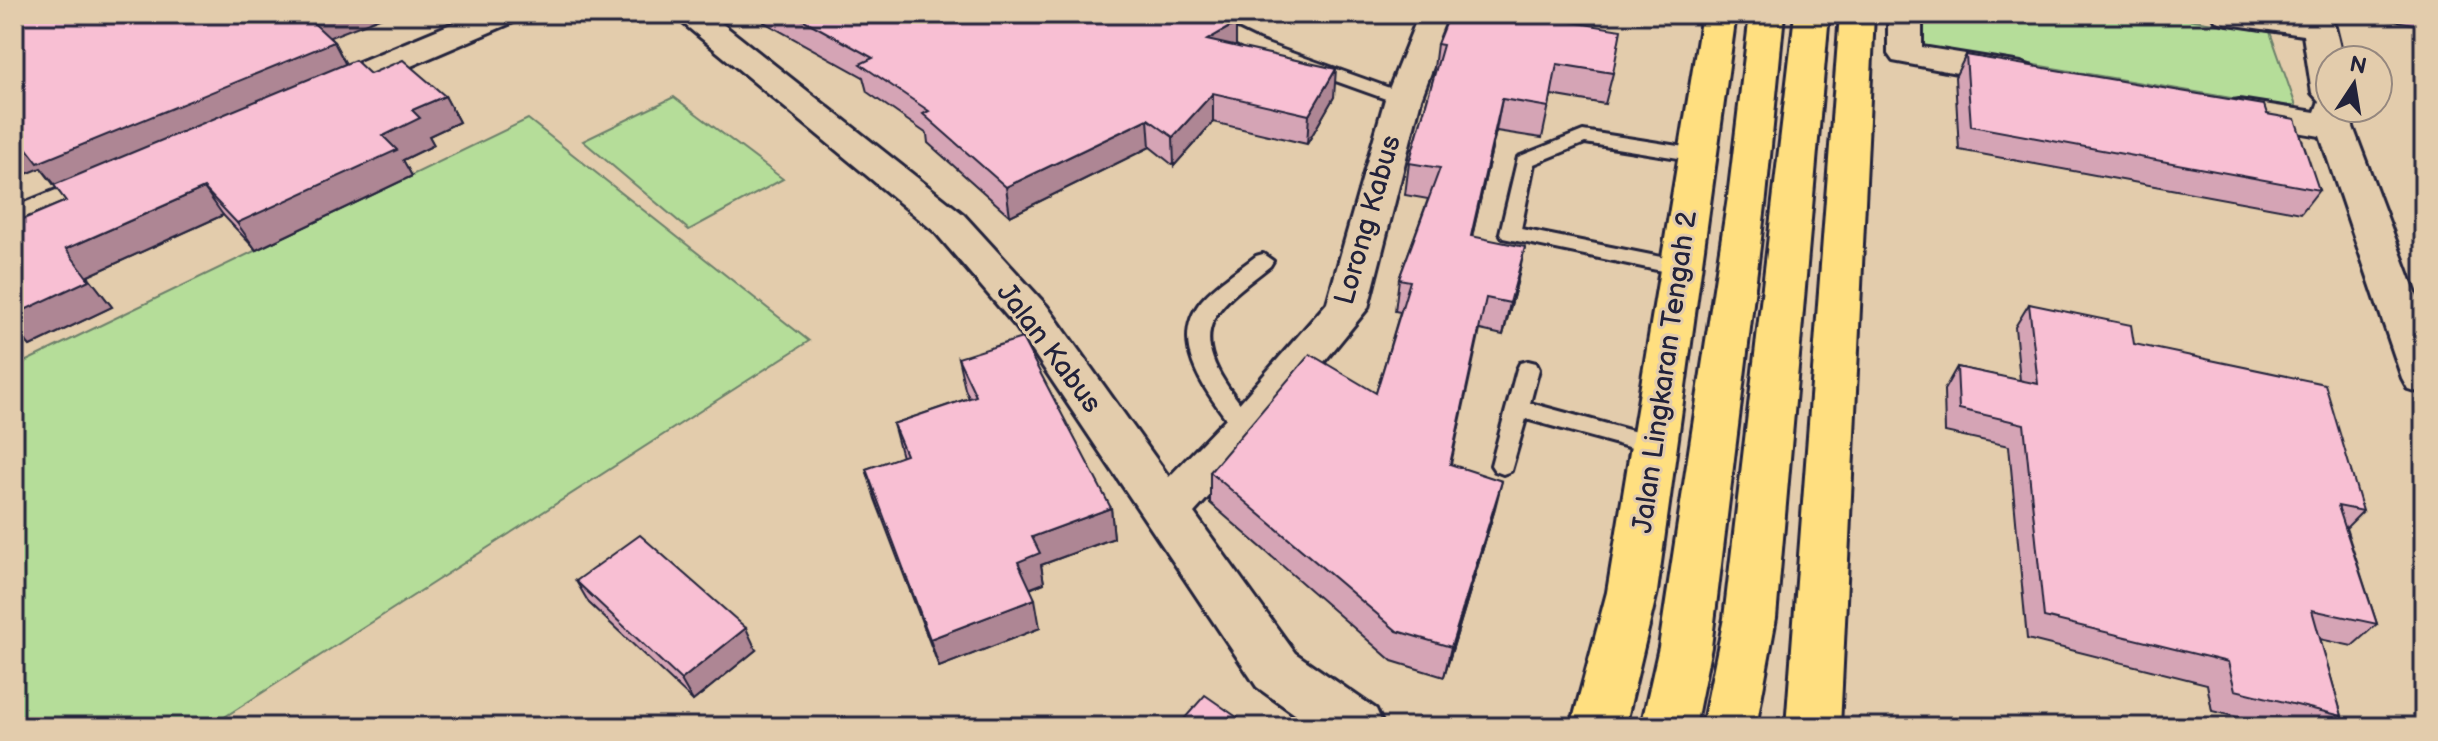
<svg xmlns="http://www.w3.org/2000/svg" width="2438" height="741" font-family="'Balsamiq Sans',sans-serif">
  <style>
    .green { fill: #b5dd99; stroke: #6c806a; stroke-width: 2 }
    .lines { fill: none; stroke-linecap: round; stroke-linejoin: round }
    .service-casing { stroke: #22223b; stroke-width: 6 }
    .minor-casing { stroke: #22223b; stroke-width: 6 }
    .trunk-casing { stroke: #22223b; stroke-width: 6 }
    .motorway-casing { stroke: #22223b; stroke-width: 6 }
    .service { fill: #e3ccac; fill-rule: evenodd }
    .minor { fill: #e3ccac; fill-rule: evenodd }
    .trunk { fill: #ffdf80; fill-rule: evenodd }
    .motorway { fill: #ffdf80; fill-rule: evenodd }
    .wall { fill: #d5a4b5; stroke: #22223b; stroke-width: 2 }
    .shaded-wall { fill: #ae8694; stroke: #22223b; stroke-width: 2 }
    .building { fill: #f8bfd3; stroke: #22223b; stroke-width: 2 }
    .labels { text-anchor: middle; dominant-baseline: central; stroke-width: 6; stroke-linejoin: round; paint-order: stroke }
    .street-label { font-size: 28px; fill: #22223b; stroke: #e3ccac }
  </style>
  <rect width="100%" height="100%" fill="#e3ccac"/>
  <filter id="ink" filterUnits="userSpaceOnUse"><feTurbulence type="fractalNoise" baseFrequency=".0125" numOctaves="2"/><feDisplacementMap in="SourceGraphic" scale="16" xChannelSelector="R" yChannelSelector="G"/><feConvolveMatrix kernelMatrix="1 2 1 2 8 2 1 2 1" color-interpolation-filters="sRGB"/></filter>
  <g filter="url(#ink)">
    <!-- green -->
    <path class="green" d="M1921,14h235l114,18 27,77 -375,-63z
      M674,97l109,82 -94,51 -106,-89z
      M528,119l281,222 -600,386h-195v-360z"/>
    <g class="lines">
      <defs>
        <path id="service" d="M1181,14h21l56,27 151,54 3,4 -9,5 -6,-1 -151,-54z
          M1583,131l114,18 9,6 -9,6 -112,-18 -51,21 -13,65 160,32 10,7 -3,5 -7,2 -178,-37 -3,-5 18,-76z
          M1263,254l10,7 -3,5c-42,34 -84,55 -46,115 10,16 23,30 32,46l-3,6 -8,3 -8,-3c-27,-37 -72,-88 -35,-133 15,-17 36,-30 54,-44z
          M1528,361l8,2 3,6 -9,34 132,36 4,6 -4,6 -8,3 -128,-35 -15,52 -8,3 -8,-3 -4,-6 26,-96 3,-6z"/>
        <path id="minor" d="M475,14h46l-5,7 -189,81 -13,3 -13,-3 -5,-8 5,-8z
          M672,14h38l253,200 84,92 122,171 60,-62 98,-112 58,-204 34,-85h34l-32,85 -53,209 -107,131 -67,74 101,140 81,56 8,18h-71l-56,-40 -240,-359 -82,-96z
          M1888,14h34v33l99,16 12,4 6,7 -6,7 -12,4 -128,-24 -5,-7z
          M2211,14h117l7,13 8,33h-13v48h20l3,19 71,188v79l-16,-5 -6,-11 -82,-242 -81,-14 -13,-3 -5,-8 5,-8 13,-3 76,12 4,-11 -7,-8 -9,-58 -75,-11 -12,-3z
          M118,165l13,3 6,9 -6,9 -117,49v-28z"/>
        <path id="trunk" d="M1702,14h34l-79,578 -32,135h-54l36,-135z
          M1795,14h34l-53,604 -20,109h-54l22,-109z"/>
        <path id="motorway" d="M1750,14h34l-18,183 -55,450 -16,80h-54l18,-80 69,-450z
          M1840,14h34l-34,713h-54z"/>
      </defs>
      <!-- service casing -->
      <use href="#service" class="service-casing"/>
      <!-- minor casing -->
      <use href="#minor" class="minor-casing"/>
      <!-- trunk casing -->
      <use href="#trunk" class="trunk-casing"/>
      <!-- motorway casing -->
      <use href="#motorway" class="motorway-casing"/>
      <!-- service -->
      <use href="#service" class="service"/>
      <!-- minor -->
      <use href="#minor" class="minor"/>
      <!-- trunk -->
      <use href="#trunk" class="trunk"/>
      <!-- motorway -->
      <use href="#motorway" class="motorway"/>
    </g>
    <!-- wall -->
    <path class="wall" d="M762,14h495l-21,11v22l98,50 -27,47 -94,-22 -39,44 -24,-19 -140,69 -82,-73 -1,-9 -60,-42 -4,-15 -99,-55z
      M2347,14h77v17l-3,-6z
      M1565,21l48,52 -8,31 -54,-9 -9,43 -46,-7 -24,105 46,43 -15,56 -23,-5 -29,134 43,48 -50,165 -52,-16 -182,-158v-31l166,-79 24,-81 -5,-1 4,-32 29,-80 -23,-4 4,-32 25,-87h-1l4,-32z
      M329,37l5,5 12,22 24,10 75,22 14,26 -30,14 5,9 -31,15 9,16 -156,74 -33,-35 -135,61 24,31 -82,39 -12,-14 -4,2v-111l52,-22 -25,-33z
      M1966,55l301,59 52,76 -18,23 -342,-63 -4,-73z
      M2029,304l105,40 229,167 -17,17 31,96 -25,22 -32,-7 22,77 -14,11h-50l-66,-16 -5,-27 -180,-45 -18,-193 -64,-14 -1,-42 13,-23 63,14 -5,-54z
      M958,358l153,150 3,30 -73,27 3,18 -14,6 10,39 -101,39 -64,-168 -9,-30 36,-12 -9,-33 76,-26 -4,-9z
      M576,581l180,69 -63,51 -104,-98z"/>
    <!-- shaded-wall -->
    <path class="shaded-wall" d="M319,14h71l-70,27 -12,-23z
      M1234,14h23l-21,11v26l-29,-11 27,-15z
      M334,42l12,23 -290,121 -15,-18 -27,11v-31z
      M1336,69l-2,28 -27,47 2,-29z
      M1213,93v29l-39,44 -1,-29z
      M445,96l14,26 -30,14 5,9 -31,15 9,16 -156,74 -19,-27 146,-87 29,-26z
      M1502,99l-6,32 -31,137 6,-32z
      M1148,119l2,28 -140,69 -4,-29z
      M204,188l19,27 -135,61 24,31 -82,39 -12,-14 -4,2v-19l52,-66z
      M1525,247l-7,32 -15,56 7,-32z
      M1502,481l-8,31 -50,165 7,-30z
      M1111,508l3,30 -73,27 3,18 -21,8 -5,-29 14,-25z
      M1035,599l5,29 -101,39 -9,-28z
      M746,628l10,22 -63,51 -12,-21z"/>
    <!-- building -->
    <path class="building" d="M14,14h305l-11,4 26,24 -296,121 -14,-18 -10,3z
      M793,14h428l15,9 -29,17 129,29 -27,46 -96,-22 -40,44 -25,-18 -142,68 -83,-73 6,-3 -69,-47 13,-6z
      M1449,14h117l-1,7 56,9 -8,43 -56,-9 -8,43 -47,-8 -31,137 54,11 -15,56 -24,-5 -36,166 52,17 -51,166 -54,-16 -187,-159 100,-118 66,39 34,-112 -11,-2 41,-111 -31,-5 34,-118 -6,-1z
      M1966,55l298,50 3,9 28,5 24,71 -348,-64z
      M355,60l15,14 33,-14 42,36 -33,14 8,8 -37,18 14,14 -160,73 -33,-35 -138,61 23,31 -75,35v-92l52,-22 -12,-16z
      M2029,304l102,21 3,19 191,40 38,127 -25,-5 39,118 -65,-14 30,106 -107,-26 -7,-28 -184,-45 -20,-193 -65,-15 -2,-42 81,17z
      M1022,338l89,170 -79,29 8,16 -22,9 17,37 -105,40 -64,-170 40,-14 -13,-31 83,-28 -18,-38z
      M640,535l106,93 -65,52 -105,-99z
      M1205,695l46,32h-74z"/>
  </g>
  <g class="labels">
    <!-- street labels -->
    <g class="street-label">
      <text transform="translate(1368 220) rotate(-74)">Lorong Kabus</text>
      <text transform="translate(1049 348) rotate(53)">Jalan Kabus</text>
      <text transform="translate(1665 372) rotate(-82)">Jalan Lingkaran Tengah 2</text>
    </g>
  </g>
  <!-- margin -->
  <rect width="2438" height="741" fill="none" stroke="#e3ccac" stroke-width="48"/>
  <rect x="24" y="24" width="2390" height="693" fill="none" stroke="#22223b" stroke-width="3" filter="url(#ink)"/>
  <!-- north arrow -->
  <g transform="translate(2354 84) rotate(12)"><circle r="38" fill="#e3ccac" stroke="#96887f" stroke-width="2"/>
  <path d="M0-6L14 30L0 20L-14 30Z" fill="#22223b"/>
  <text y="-12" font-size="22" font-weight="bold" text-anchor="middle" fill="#22223b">N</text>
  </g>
</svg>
